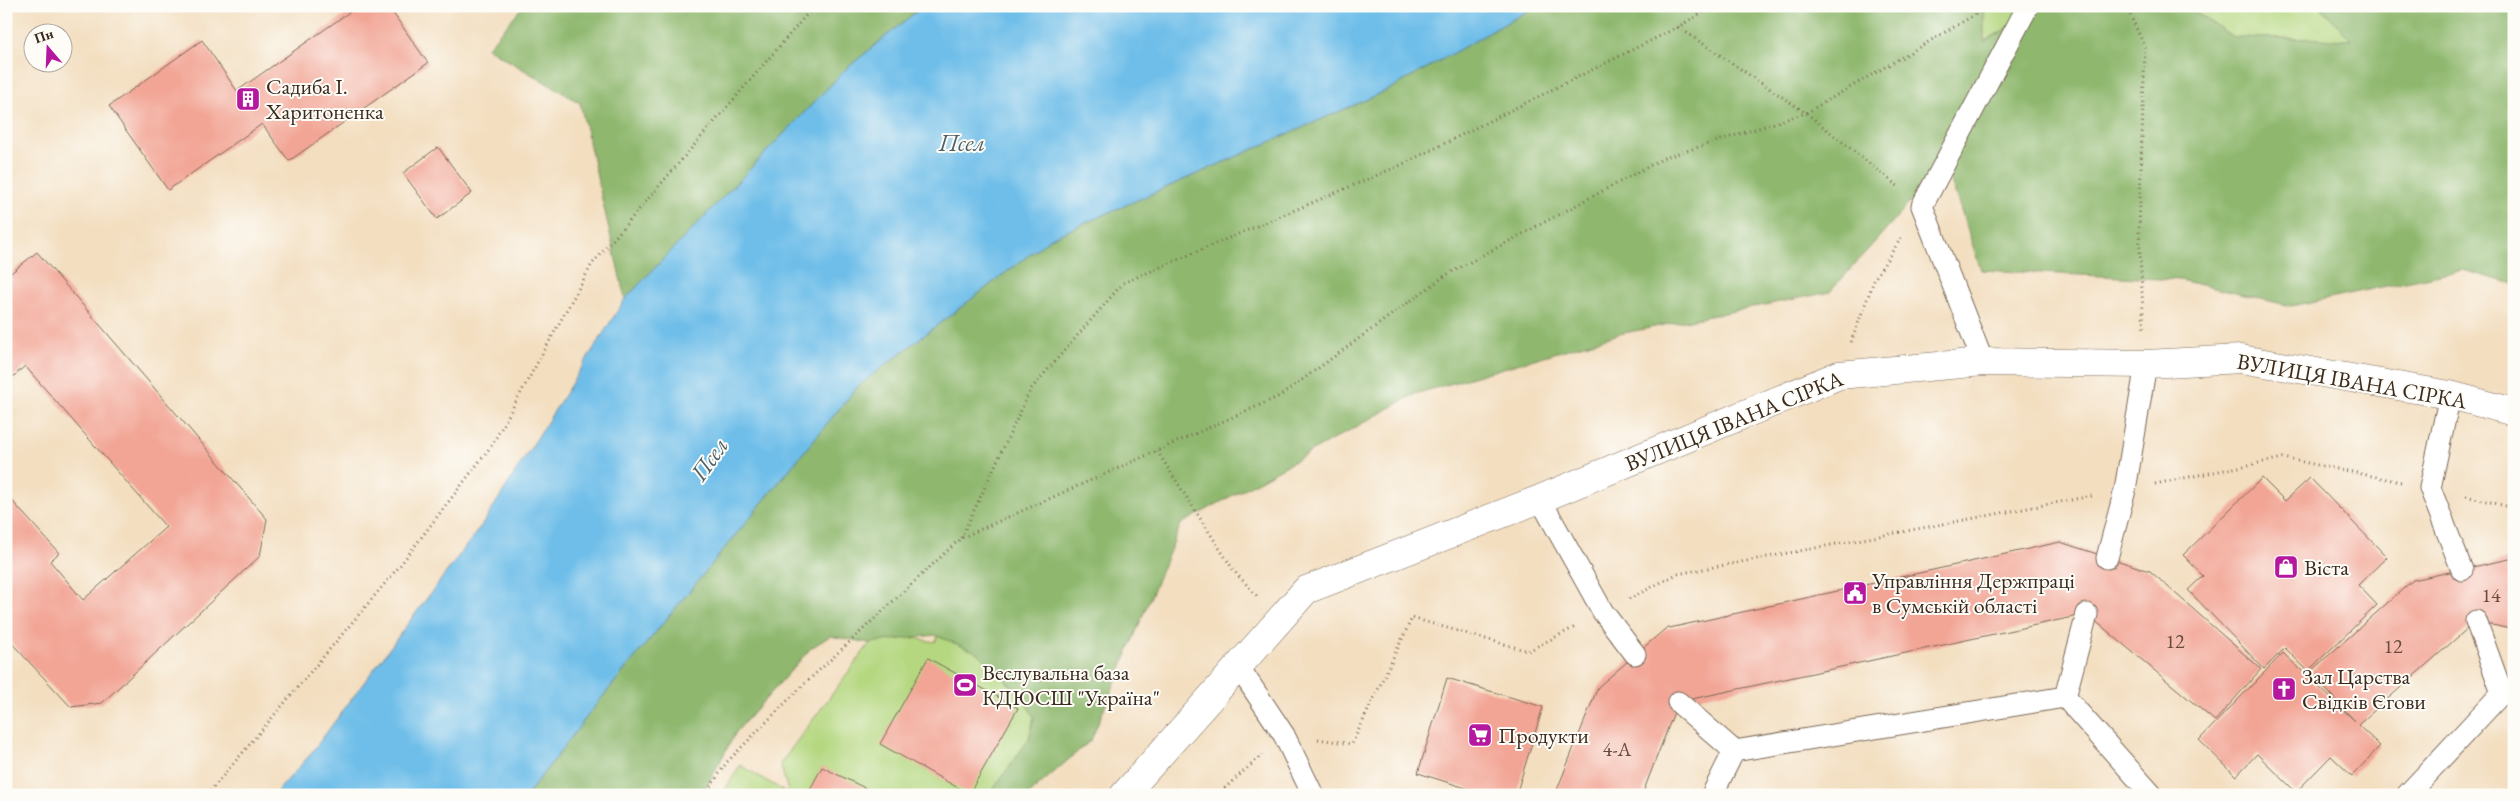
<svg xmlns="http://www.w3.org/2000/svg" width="2520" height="801" font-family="'EB Garamond',serif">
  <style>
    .green { fill: #b4d77f; stroke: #78804e }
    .forest { fill: #8fb86e; stroke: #657146 }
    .water { fill: #6ebee9; stroke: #547484 }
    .building { fill: #f2a595 }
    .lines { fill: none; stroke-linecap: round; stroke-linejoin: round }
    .lane-casing { stroke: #7b6957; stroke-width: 23 }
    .street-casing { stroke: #7b6957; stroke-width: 29 }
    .path { stroke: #7b6957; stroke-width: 3; stroke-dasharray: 1 4; stroke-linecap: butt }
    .lane { stroke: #fff; stroke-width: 21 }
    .street { stroke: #fff; stroke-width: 28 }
    .labels { text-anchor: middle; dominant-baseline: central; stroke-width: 4; stroke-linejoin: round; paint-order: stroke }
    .number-label { font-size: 20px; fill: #69493c }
    .poi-label { font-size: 22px; fill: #3b2a1e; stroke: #fdfcf7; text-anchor: start }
    .street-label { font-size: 22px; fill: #3b2a1e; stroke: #fdfcf7 }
    .water-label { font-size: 24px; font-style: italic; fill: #4d5e65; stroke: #fdfcf7 }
  </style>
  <rect width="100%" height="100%" fill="#fdfcf7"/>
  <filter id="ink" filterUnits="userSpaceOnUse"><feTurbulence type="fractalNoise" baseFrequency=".02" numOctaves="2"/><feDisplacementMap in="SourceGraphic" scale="10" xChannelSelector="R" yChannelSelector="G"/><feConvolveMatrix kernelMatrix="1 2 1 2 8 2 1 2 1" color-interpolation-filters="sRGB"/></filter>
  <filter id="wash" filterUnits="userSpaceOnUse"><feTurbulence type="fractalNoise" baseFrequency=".0096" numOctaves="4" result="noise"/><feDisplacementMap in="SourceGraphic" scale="20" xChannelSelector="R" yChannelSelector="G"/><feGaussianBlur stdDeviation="1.12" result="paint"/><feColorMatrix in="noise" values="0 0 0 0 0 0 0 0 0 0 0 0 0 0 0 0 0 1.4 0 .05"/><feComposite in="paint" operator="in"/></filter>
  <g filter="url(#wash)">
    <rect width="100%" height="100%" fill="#f3dec0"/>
    <!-- green -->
    <path class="green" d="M1984,6h61l-62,36z
      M2186,6h134l32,34 -119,-3z
      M988,548l152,38 -139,209h-279l18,-30 49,29 -9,-30 99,-133 56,11z"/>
    <!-- forest -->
    <path class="forest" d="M523,6h400l-77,63 -221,230 -45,-196 -93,-55z
      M1536,6h448v36l61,-36h141l47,31 118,3 -31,-34h194v278l-51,-14 -172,36 -111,-26 -199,-10 -36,-107 -115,129 -211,42 -204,60 -234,130 -90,216 -63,55h-39l40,-56 5,-22 -11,-19 -45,-45 -43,-18 -66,8 -39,-7 -19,12 -75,84 -34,63h-175l68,-89 263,-320 193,-148 337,-148z"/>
    <!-- water -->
    <path class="water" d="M923,6h613l-148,84 -337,148 -193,148 -263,320 -68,89h-253l35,-39 175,-234 141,-223 221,-230z"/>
    <g id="blocks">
      <!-- building -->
      <path class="building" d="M358,6h30l40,57 -139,98 -27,-37 -94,66 -59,-84 93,-66 35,51z
        M438,147l34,46 -35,26 -34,-46z
        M37,252l230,267 -7,37 -158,147 -31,4 -65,-70v-143l53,59 -9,8 33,39 83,-73 -141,-161 -19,17v-106z
        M2262,478l23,23 25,-23 77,79 -29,28 19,20 -69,66 -23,-23 -21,21 -76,-79 15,-14 -20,-21z
        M2060,542l90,29 111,98 -46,52 -128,-107 -409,88 -36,93h-87l43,-108 67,-58z
        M2514,558v72l-38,-9 -118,104 22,21 -28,30 -21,-20 -35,36 -39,-38 -21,22 -37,-36 84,-87 72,68 -45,-49 103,-92z
        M928,658l90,50 -49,86 -89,-50z
        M1447,678l96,29 -27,88h-28l-70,-22z
        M822,767l47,23 -2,5h-60z"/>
    </g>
  </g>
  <g filter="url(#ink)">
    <use href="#blocks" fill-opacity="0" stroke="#7b6957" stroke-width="1"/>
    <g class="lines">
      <defs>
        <path id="lane" d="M1983,362l-61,-156 106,-200
          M2450,395l-20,93 32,82
          M1540,499l63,113 32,42
          M2107,558l18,-68 21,-126
          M2476,621l26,72
          M1238,666l46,69 29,60
          M2065,697l22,-83
          M1678,702l56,49
          M1712,795l22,-44 331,-54 87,98
          M2407,795l95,-102"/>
        <path id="street" d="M1124,795l182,-205 234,-91 299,-124 144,-13 163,2 95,-5 209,36 64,17"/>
      </defs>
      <!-- lane casing -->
      <use href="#lane" class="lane-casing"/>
      <!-- street casing -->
      <use href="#street" class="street-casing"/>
      <!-- path -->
      <path class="path" d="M2126,6l19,41 -6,185 5,99
        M1678,27l128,86 94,75
        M1851,342l24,-64 28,-43
        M1157,451l77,120 23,25
        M2155,484l128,-26 118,24
        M2466,496l48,12
        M961,538l70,-149 92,-106 278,-118 277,-138 35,-21
        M1629,599l48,-25 415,-78
        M1318,739l34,5 60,-126 116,33 49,-25
        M207,795l191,-227 94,-123 100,-181 222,-258
        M705,795l22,-33 71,-72 163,-152 319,-142 166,-121 218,-117 142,-45 184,-107
        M1217,795l45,-40"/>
      <!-- lane -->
      <use href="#lane" class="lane"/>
      <!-- street -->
      <use href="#street" class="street"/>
    </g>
  </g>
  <!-- icons -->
  <defs>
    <symbol id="building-square" viewBox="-11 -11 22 22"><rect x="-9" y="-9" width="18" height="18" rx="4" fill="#b5179e" stroke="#fdfcf7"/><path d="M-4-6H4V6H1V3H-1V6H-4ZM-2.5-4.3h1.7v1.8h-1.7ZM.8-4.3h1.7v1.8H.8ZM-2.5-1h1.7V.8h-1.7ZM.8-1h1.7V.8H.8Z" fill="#fff"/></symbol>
    <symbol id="shop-square" viewBox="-11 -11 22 22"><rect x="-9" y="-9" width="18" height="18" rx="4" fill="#b5179e" stroke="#fdfcf7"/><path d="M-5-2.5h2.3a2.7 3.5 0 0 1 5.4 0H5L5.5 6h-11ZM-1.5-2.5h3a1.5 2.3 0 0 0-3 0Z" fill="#fff"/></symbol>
    <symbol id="civic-square" viewBox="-11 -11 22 22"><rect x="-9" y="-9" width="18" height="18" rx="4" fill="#b5179e" stroke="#fdfcf7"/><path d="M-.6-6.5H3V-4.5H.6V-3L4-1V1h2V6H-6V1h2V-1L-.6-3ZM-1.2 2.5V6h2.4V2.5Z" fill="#fff"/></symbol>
    <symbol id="stadium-square" viewBox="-11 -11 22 22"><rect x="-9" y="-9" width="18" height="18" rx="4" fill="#b5179e" stroke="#fdfcf7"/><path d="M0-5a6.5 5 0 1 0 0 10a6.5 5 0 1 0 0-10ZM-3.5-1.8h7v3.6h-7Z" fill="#fff"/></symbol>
    <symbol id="church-square" viewBox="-11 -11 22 22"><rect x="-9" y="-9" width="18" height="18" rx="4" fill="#b5179e" stroke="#fdfcf7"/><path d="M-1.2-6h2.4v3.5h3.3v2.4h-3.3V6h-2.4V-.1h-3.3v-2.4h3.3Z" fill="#fff"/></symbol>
    <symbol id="supermarket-square" viewBox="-11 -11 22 22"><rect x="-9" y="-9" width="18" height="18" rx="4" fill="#b5179e" stroke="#fdfcf7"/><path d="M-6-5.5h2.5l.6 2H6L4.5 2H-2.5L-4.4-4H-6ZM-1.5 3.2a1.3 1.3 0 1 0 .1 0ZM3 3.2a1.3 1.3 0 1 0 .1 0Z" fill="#fff"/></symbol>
  </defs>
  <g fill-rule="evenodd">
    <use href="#building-square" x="234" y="85" width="28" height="28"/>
    <use href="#shop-square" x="2272" y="553" width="28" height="28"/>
    <use href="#civic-square" x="1841" y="579" width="28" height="28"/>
    <use href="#stadium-square" x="951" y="671" width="28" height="28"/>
    <use href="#church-square" x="2270" y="675" width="28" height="28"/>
    <use href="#supermarket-square" x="1466" y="721" width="28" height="28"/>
  </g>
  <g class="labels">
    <!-- number labels -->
    <g class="number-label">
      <text x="2491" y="595">14</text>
      <text x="2175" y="641">12</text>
      <text x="2393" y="646">12</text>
      <text x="1617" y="749">4-А</text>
    </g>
    <!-- poi labels -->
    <g class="poi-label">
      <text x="266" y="86">Садиба І.<tspan x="266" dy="25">Харитоненка</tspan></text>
      <text x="2304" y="567">Віста</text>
      <text x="1872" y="580">Управління Держпраці<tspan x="1872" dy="25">в Сумській області</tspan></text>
      <text x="982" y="672">Веслувальна база<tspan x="982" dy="25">КДЮСШ "Україна"</tspan></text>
      <text x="2302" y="676">Зал Царства<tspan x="2302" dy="25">Свідків Єгови</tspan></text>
      <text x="1498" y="735">Продукти</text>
    </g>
    <!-- street labels -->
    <g class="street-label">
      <text transform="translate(2352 381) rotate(10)">ВУЛИЦЯ ІВАНА СІРКА</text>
      <text transform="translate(1734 421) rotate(-22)">ВУЛИЦЯ ІВАНА СІРКА</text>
    </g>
    <!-- water labels -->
    <g class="water-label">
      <text x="962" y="142">Псел</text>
      <text transform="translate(709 459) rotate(-55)">Псел</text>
    </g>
  </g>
  <!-- margin -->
  <rect width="2520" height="801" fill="none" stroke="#fdfcf7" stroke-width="25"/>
  <!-- north arrow -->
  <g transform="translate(48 48) rotate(341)"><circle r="24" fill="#fdfcf7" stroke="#afa8a0"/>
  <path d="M0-4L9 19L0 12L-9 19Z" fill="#b5179e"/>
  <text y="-8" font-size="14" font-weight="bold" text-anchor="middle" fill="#3b2a1e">Пн</text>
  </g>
</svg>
